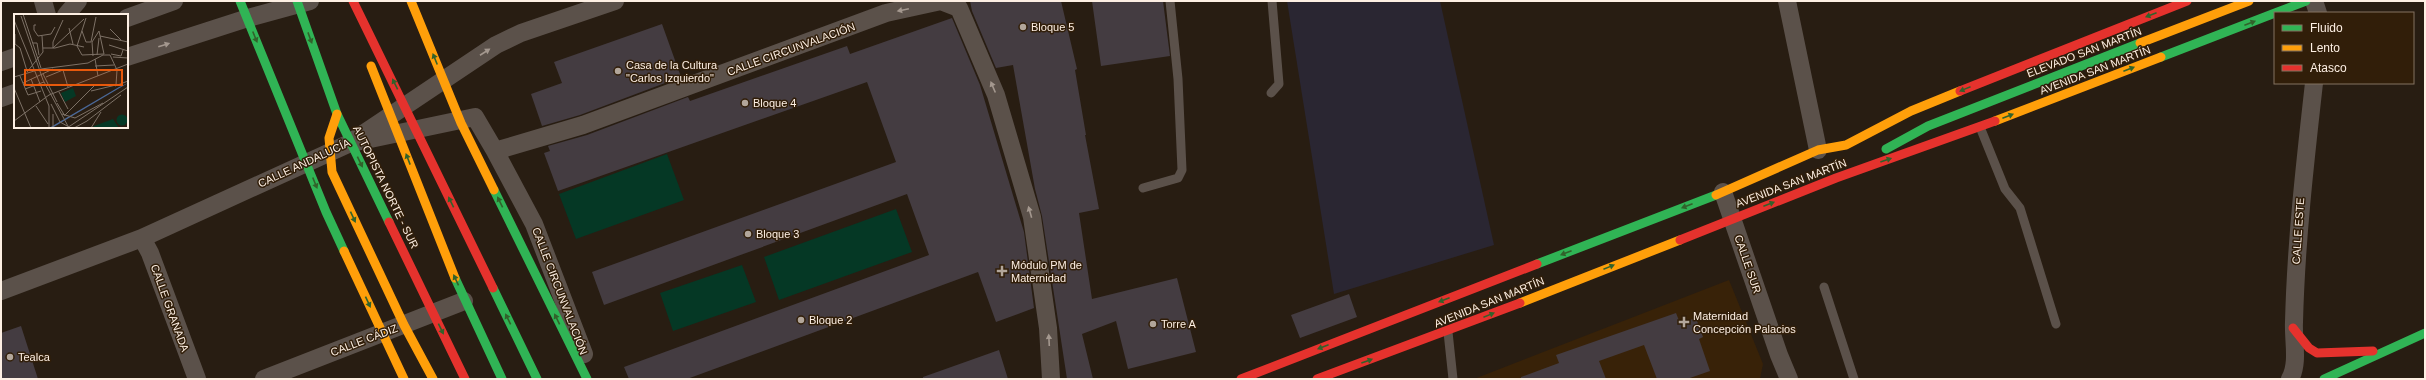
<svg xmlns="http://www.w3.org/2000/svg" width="2426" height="380" font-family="Helvetica,sans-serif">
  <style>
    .built { fill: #382208 }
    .education { fill: #2a2632 }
    .green { fill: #053825 }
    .building { fill: #443c41 }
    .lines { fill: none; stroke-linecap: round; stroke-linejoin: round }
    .lane { stroke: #5b514a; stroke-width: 9 }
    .street { stroke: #5b514a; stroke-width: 18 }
    .fast { stroke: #30b455; stroke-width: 9 }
    .slow { stroke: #ff9f0a; stroke-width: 9 }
    .jam { stroke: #e5322d; stroke-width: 9 }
    .fast-bridge { stroke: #30b455; stroke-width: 9 }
    .slow-bridge { stroke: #ff9f0a; stroke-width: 9 }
    .jam-bridge { stroke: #e5322d; stroke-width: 9 }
    .oneway { fill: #a4988f }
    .oneway2 { fill: #31622b }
    .poi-dot { fill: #b2a69a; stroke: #311e09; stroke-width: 1.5 }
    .labels { text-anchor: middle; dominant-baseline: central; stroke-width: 3; stroke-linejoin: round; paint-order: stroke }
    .poi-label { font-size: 11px; fill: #fdefe3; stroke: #311e09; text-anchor: start }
    .street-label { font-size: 11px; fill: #fdefe3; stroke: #311e09 }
    .inset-road { fill: none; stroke: #7d7166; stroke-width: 1 }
    .view { fill: #e8590c; fill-opacity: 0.15; stroke: #e8590c; stroke-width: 2 }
    .inset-edge { fill: none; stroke: #fdefe3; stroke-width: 2 }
  </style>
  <rect width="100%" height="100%" fill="#281d12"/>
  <!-- built -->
  <path class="built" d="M1729,280l34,84 -3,15h-286z"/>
  <!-- education -->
  <path class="education" d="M1287,1h153l54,244 -160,49z"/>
  <!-- green -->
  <path class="green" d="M667,154l17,46 -108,39 -17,-45z
    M896,209l16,43 -133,48 -15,-43z
    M742,265l14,37 -83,29 -13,-38z"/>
  <!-- building -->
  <path class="building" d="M970,1h91l16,68 -2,1 11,65h-1l14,74 -20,4 13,86 85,-21 19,74 -68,17 -12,-48 -34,13 11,45h-26l-25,-163 -7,-27 -22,-124 -17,3 -24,-57z
    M1092,1h71l7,55 -69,10z
    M952,18l28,67 44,147 10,76 -38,14 -18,-50 -291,107h-58l-5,-12 305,-112 -22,-61 -303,111 -12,-33 304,-110 -29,-80 -309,109 -14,-38 6,-2 -2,-5 39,-11 101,-38 2,4 157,-55 3,8z
    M662,24l19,53 -101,38 -38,11 -11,-32 31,-11 -8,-21z
    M1349,294l8,23 -57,21 -9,-23z
    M1676,313l4,10 16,-5 7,19 -4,2 11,32 -23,8h-30l-13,-34 -45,16 7,18h-85v-2l38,-14 -3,-8z
    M21,326l17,53h-37v-46z
    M999,350l9,29h-85v-2z"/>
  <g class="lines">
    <!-- lane -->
    <path class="lane" d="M1271,93l8,-9 -7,-83
      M1980,127l25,62 15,19 36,116
      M1143,188l35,-10 4,-8 -4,-91 -8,-78
      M1824,287l30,92
      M1448,332l5,47"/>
    <!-- street -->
    <path class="street" d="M43,1l4,14
      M1787,1l31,149
      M2314,1l4,12
      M66,15l12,-14
      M127,18l47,-17
      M127,57l121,-39 62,-17
      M1,62l14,-5
      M1,98l14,-5
      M356,142l119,-25 20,34
      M1723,192l56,163 10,24
      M142,238l8,15 47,126
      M1,291l141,-53 206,-94 148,-99 25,-12 94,-32
      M584,354l-50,-130 -39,-73 88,-26 303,-112 55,-12 18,7 37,87 36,122 16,111 3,51
      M264,379l200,-78
      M2290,379c9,-16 3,-39 4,-57 2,-80 11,-159 20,-239"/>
    <!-- fast -->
    <path class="fast" d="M2275,13l31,-12
      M2161,57l114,-44
      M1886,149l42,-23 212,-83
      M1537,264l179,-69
      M2324,379l101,-46"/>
    <!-- slow -->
    <path class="slow" d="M2140,43l109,-42
      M1995,121l166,-64
      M1716,195l102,-45 28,-5 65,-34 49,-20
      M1520,303l160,-63"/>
    <!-- jam -->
    <path class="jam" d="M1960,91l227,-90
      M1680,240l156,-62 159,-57
      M2293,328l16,20 8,5 56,-2
      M1241,379l296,-115
      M1317,379l203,-76"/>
    <!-- fast-bridge -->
    <path class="fast-bridge" d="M240,1l86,211 18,39
      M297,1l40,113 52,108
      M494,190l93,189
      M455,278l47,101
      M493,288l44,91"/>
    <!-- slow-bridge -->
    <path class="slow-bridge" d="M411,1l50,122 33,67
      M371,66l84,212
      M337,114l-8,24 3,34 72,153 29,54
      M344,251l60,128"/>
    <!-- jam-bridge -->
    <path class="jam-bridge" d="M353,1l140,287
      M389,222l76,157"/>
  </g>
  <!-- one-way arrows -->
  <defs><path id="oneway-solid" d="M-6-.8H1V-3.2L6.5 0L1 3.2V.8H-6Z"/></defs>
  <g class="oneway">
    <use href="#oneway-solid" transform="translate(903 10) rotate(168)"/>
    <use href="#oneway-solid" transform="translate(164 45) rotate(-18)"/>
    <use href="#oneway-solid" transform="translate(485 52) rotate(-33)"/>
    <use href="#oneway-solid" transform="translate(993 87) rotate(-113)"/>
    <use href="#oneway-solid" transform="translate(1030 212) rotate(-106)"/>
    <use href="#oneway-solid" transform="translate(1049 340) rotate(-93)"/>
  </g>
  <g class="oneway2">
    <use href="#oneway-solid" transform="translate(2151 15) rotate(159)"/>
    <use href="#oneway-solid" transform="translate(2250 23) rotate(-21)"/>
    <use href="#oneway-solid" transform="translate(255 37) rotate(68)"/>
    <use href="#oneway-solid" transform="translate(310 38) rotate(70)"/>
    <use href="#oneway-solid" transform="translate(435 59) rotate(-112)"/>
    <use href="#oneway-solid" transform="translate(2129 69) rotate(-21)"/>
    <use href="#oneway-solid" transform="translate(395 84) rotate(-116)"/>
    <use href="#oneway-solid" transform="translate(1965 89) rotate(158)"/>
    <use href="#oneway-solid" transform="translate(2008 116) rotate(-21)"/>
    <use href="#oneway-solid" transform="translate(408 159) rotate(-111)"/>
    <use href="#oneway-solid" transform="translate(1886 160) rotate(-19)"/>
    <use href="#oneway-solid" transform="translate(360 162) rotate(64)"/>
    <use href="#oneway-solid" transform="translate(315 183) rotate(68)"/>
    <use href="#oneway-solid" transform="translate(451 202) rotate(-116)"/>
    <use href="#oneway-solid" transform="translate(500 202) rotate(-116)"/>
    <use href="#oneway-solid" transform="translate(1769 204) rotate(-21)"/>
    <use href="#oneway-solid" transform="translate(1687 206) rotate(159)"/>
    <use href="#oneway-solid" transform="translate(353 217) rotate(65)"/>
    <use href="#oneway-solid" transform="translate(1566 253) rotate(159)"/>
    <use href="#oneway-solid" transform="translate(1609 267) rotate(-22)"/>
    <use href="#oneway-solid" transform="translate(456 280) rotate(-115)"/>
    <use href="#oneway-solid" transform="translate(1444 300) rotate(159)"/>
    <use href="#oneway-solid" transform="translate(368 302) rotate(65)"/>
    <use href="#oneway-solid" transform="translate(1489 315) rotate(-22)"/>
    <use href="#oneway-solid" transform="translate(508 319) rotate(-116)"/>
    <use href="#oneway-solid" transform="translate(557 319) rotate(-116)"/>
    <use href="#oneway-solid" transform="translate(441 329) rotate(64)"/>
    <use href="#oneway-solid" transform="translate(1323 347) rotate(159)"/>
    <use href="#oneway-solid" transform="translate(1367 361) rotate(-20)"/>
  </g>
  <!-- markers -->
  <g class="poi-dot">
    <circle cx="1023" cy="27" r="4"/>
    <circle cx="618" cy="71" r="4"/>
    <circle cx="745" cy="103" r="4"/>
    <circle cx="748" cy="234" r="4"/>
    <path d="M1000 265h4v4h4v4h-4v4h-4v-4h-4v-4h4z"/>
    <circle cx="801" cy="320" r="4"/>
    <path d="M1682 316h4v4h4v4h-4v4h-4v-4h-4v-4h4z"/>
    <circle cx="1153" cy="324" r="4"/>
    <circle cx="10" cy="357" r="4"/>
  </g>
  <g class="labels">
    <!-- poi labels -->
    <g class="poi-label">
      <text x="1031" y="27">Bloque 5</text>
      <text x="626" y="65">Casa de la Cultura<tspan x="626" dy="13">"Carlos Izquierdo"</tspan></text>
      <text x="753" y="103">Bloque 4</text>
      <text x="756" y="234">Bloque 3</text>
      <text x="1011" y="265">Módulo PM de<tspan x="1011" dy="13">Maternidad</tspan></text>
      <text x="1693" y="316">Maternidad<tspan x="1693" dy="13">Concepción Palacios</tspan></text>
      <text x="809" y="320">Bloque 2</text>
      <text x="1161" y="324">Torre A</text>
      <text x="18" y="357">Tealca</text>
    </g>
    <!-- street labels -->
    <g class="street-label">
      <text transform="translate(791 49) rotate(-20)">CALLE CIRCUNVALACIÓN</text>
      <text transform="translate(2084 52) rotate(-21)">ELEVADO SAN MARTÍN</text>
      <text transform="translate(2095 70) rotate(-21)">AVENIDA SAN MARTÍN</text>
      <text transform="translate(304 163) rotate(-25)">CALLE ANDALUCÍA</text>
      <text transform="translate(1791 183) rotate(-21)">AVENIDA SAN MARTÍN</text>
      <text transform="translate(386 187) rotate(64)">AUTOPISTA NORTE - SUR</text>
      <text transform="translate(2298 231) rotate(-86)">CALLE ESTE</text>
      <text transform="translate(1748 264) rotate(71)">CALLE SUR</text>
      <text transform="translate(560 291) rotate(69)">CALLE CIRCUNVALACIÓN</text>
      <text transform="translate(1489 302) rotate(-22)">AVENIDA SAN MARTÍN</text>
      <text transform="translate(170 308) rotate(70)">CALLE GRANADA</text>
      <text transform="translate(364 340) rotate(-21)">CALLE CÁDIZ</text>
    </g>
  </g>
  <!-- overview -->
  <g transform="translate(14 14)">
    <rect width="114" height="114" fill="#281d12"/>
    <path d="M59,74l3,8 -11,6 -4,-9zM102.5 106a5.5 5.5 0 1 1 11 0a5.5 5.5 0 1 1-11 0ZM99,105l6,9h-27l2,-2z" fill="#053825"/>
    <path d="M114,69l-76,45h-3l70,-41z" fill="#4b6999"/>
    <path class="inset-road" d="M9,0l18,54M7,2l22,64 26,48M72,4l-9,28 5,9 22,-1 -5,-23M0,6l35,86v22M22,11h-2v5l4,6 13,-2 4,-7M55,14l4,16M96,15l11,11M68,17l4,11h5M1,20v10l5,4 7,23M86,22l28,6M77,28l5,-25M78,28l1,14M78,28l7,-11M19,29h4l2,12M95,31l19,6M29,34h12l15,-4 14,3M39,34l31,-29M39,34v-6l10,-22M97,40l10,2 2,-6M83,41l2,-17M99,43l15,1M81,45l3,17M81,52l19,-1M13,58l16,-20 -1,-16M29,60l14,28M6,62l8,19 13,-4M0,63l27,-8 47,-6 15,-8h7l7,15 -1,15 -25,6M32,63l17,-7 5,17M17,65l9,23M9,69l30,-14M101,72l13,-5M0,74l17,40M11,75l19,-7M45,78l9,17M43,89l8,13M37,90l9,18 9,5M22,92l12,18M48,100l13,4 28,-15M51,101l31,-31M0,107l35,-26 79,-31M39,114v-14M53,114l61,-41M60,114l13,-7 34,-26M77,114l10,-16"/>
    <path class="view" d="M11,56h97v15h-97z"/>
    <rect width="114" height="114" class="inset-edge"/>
  </g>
  <!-- border -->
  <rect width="2426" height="380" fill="none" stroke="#fdefe3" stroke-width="4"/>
  <!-- legend -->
  <rect x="2274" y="12" width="140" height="72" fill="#311e09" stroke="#837260"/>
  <rect x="2282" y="25" width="20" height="6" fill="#30b455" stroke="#837260"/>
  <text x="2310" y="32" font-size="12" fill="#fdefe3">Fluido</text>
  <rect x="2282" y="45" width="20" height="6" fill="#ff9f0a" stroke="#837260"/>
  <text x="2310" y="52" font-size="12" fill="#fdefe3">Lento</text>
  <rect x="2282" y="65" width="20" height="6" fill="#e5322d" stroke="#837260"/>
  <text x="2310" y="72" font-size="12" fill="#fdefe3">Atasco</text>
</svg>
